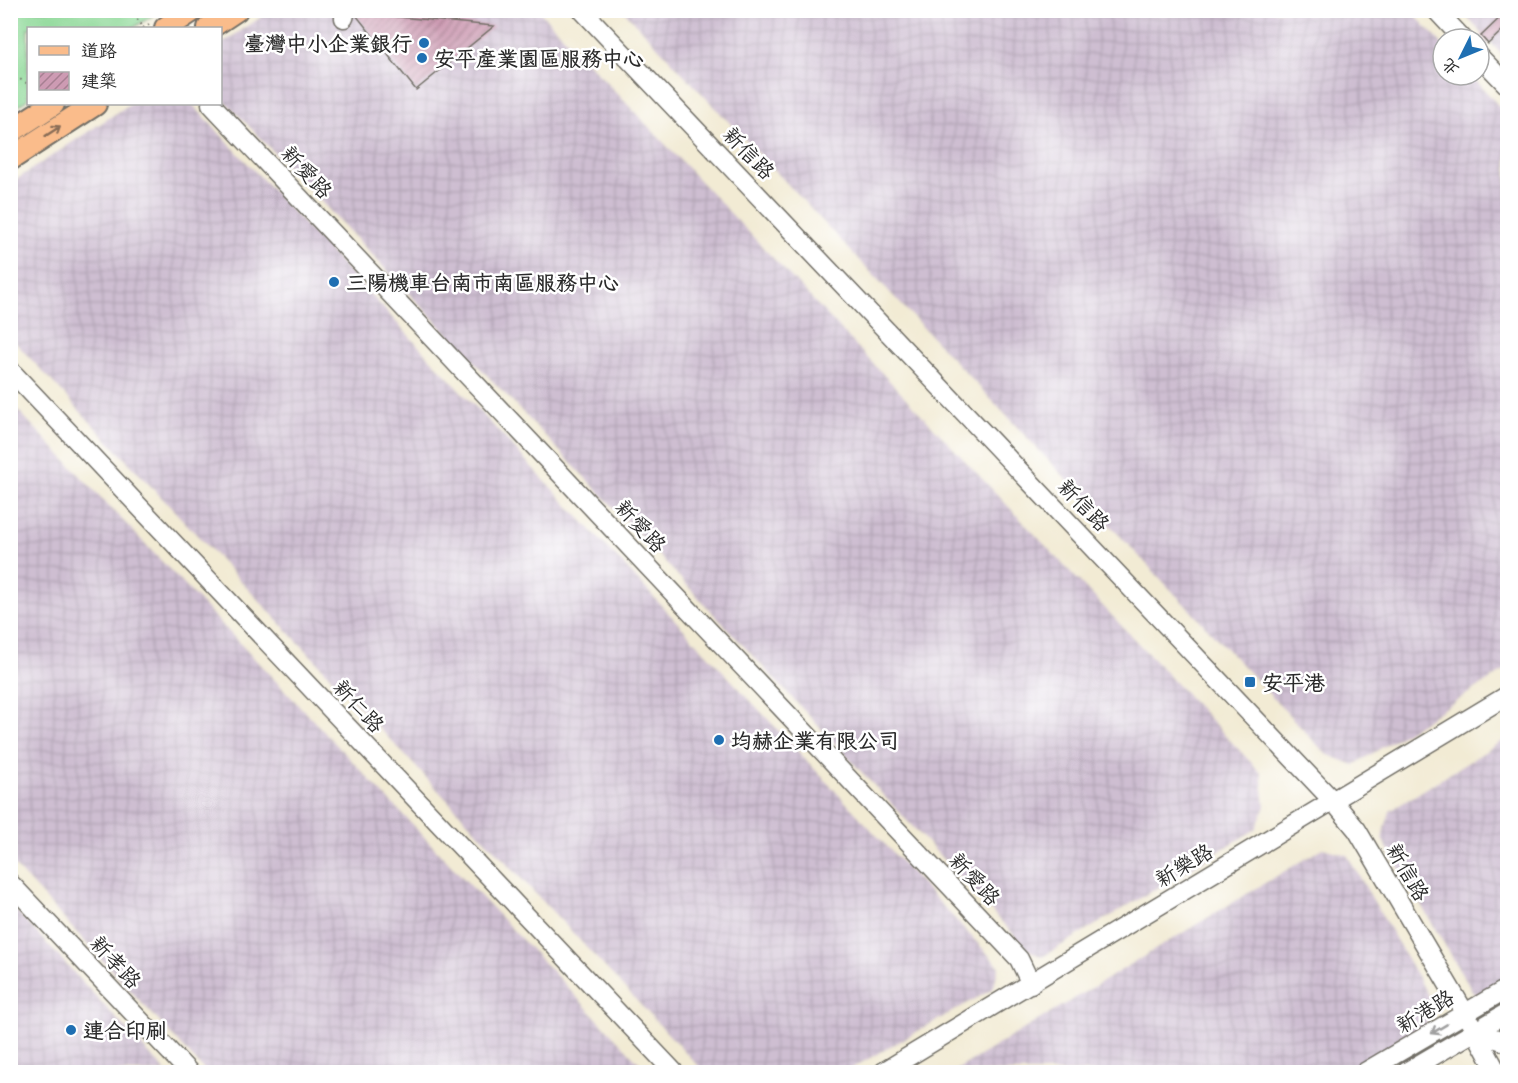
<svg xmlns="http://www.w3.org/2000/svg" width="1518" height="1083" font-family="Itim,'LXGW WenKai TC',sans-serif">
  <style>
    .industrial { fill: url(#industrial-grid) }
    .park { fill: #8cd896; stroke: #5c8260; stroke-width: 1.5 }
    .building { fill: url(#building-hatch) }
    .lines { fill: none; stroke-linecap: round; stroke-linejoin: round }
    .minor-casing { stroke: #716e66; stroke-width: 21 }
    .major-casing { stroke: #716e66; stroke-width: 26 }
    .path { stroke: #716e66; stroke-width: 2; stroke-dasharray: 1.5 4.5; stroke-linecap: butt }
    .minor { stroke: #fff; stroke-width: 18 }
    .major { stroke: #fabc8b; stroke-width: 22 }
    .oneway { stroke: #886c56 }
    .oneway2 { stroke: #a0a0a0 }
    .poi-dot { fill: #1f6fb2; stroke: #fff; stroke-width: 2 }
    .labels { text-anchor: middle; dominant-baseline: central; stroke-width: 5; stroke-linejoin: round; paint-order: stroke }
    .poi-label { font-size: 21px; font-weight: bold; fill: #2b2b2b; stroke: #fff; text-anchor: start }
    .street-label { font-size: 21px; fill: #2b2b2b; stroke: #fff }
  </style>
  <defs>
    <pattern id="industrial-grid" width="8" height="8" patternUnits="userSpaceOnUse" patternTransform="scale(1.5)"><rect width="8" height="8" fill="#cebed1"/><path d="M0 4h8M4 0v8" fill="none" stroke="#b1a3b4"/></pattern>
    <pattern id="building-hatch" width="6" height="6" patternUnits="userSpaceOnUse" patternTransform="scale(1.5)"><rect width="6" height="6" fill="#cd9bb3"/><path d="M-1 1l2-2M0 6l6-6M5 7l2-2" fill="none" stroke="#a77f92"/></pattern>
  </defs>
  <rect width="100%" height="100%" fill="#fff"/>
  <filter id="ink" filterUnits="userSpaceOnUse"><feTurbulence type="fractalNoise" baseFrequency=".0167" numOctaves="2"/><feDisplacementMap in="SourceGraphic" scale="12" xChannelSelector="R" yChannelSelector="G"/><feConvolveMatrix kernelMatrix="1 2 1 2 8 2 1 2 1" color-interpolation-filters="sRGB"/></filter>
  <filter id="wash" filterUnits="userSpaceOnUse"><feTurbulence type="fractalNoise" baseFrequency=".008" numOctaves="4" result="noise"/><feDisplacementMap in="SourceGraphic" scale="24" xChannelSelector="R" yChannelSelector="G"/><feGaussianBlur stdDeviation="1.35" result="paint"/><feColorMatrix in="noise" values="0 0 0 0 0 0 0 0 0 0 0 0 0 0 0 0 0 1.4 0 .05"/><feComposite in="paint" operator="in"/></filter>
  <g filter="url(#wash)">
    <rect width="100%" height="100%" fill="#f2ebd4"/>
    <!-- industrial -->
    <path class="industrial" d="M270,11h269l722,762 4,33 -9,23 -214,128 -15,-8 -389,-416 -417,-436 -1,-52z
      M624,11h787l32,34v30h28l36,40v554l-153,96 -28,-11z
      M1461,11h46v49z
      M130,104h62l807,862 -6,23 -148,83h-141l-693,-734v-155z
      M11,403l637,669h-442l-195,-210z
      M1507,738v239l-32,19 -93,-157 8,-28z
      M1323,848l24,7 85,147 -6,24 -78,46h-395z
      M11,905l155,167h-155z"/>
    <!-- park -->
    <path class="park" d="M11,10h149v1l-27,17h-105v71l-17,12z"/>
    <g id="blocks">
      <!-- building -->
      <path class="building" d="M1508,10v15l-20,19 -7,-8z
        M357,13l137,13 -78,64 -60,-75z"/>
    </g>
  </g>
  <g filter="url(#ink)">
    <use href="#blocks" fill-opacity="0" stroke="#716e66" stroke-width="1.5"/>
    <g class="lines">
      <defs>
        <path id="minor" d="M582,10l751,791 24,29 108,183 32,59
          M1436,10l27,29
          M344,18l2,-8
          M1479,56l29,30
          M211,104l808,855 12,25
          M10,370l664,702
          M10,883l179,189
          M1475,1031l33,12
          M883,1072l625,-377
          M1365,1072l143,-84
          M1406,1072l102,-60"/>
        <path id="major" d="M166,28l27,-18
          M209,28l27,-18
          M10,132l43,-28
          M10,159l85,-55"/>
      </defs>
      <!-- minor casing -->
      <use href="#minor" class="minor-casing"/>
      <!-- major casing -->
      <use href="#major" class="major-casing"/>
      <!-- path -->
      <path class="path" d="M129,10l5,5 10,13
        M143,28l6,-4
        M10,73l18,11"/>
      <!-- minor -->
      <use href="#minor" class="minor"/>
      <!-- major -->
      <use href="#major" class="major"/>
    </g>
    <!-- one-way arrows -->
    <defs><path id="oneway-shaft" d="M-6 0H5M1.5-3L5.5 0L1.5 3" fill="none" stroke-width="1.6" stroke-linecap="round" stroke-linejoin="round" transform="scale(1.5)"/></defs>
    <use class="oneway" href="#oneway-shaft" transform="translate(53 131) rotate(-33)"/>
    <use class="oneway2" href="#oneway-shaft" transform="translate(1439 1029) rotate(149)"/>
  </g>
  <!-- markers -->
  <g class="poi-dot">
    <circle cx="424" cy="43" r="6"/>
    <circle cx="422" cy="58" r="6"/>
    <circle cx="334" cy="282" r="6"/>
    <rect x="1244" y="676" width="12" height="12" rx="3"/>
    <circle cx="719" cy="740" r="6"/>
    <circle cx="71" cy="1030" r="6"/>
  </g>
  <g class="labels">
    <!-- poi labels -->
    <g class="poi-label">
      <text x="412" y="43" text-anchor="end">臺灣中小企業銀行</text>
      <text x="434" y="58">安平產業園區服務中心</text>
      <text x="346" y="282">三陽機車台南市南區服務中心</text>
      <text x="1262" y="682">安平港</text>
      <text x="731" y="740">均赫企業有限公司</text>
      <text x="83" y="1030">連合印刷</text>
    </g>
    <!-- street labels -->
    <g class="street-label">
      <text transform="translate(749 153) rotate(46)">新信路</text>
      <text transform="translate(307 172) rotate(47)">新愛路</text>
      <text transform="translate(1084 505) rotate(46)">新信路</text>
      <text transform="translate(641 526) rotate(47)">新愛路</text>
      <text transform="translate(359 706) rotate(47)">新仁路</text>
      <text transform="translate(1184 865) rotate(-31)">新樂路</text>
      <text transform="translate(1408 872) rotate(60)">新信路</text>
      <text transform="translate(975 879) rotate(47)">新愛路</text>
      <text transform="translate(116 962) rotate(47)">新孝路</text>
      <text transform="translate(1425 1011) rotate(-31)">新港路</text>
    </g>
  </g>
  <!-- margin -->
  <rect width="1518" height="1083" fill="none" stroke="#fff" stroke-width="36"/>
  <!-- legend -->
  <rect x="27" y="27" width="195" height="78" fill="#ffffff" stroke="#aaaaaa" stroke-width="1.5"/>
  <rect x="39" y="46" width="30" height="9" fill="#fabc8b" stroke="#aaaaaa" stroke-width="1.5"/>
  <text x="81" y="57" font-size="18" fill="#2b2b2b">道路</text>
  <rect x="39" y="72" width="30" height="18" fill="url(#building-hatch)" stroke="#aaaaaa" stroke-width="1.5"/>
  <text x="81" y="87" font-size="18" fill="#2b2b2b">建築</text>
  <!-- north arrow -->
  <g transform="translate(1461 57) rotate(227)"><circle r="28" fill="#ffffff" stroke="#aaaaaa" stroke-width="1.5"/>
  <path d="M0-4.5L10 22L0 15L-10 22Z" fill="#1f6fb2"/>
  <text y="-9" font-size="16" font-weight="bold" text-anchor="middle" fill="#2b2b2b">北</text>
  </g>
</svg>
